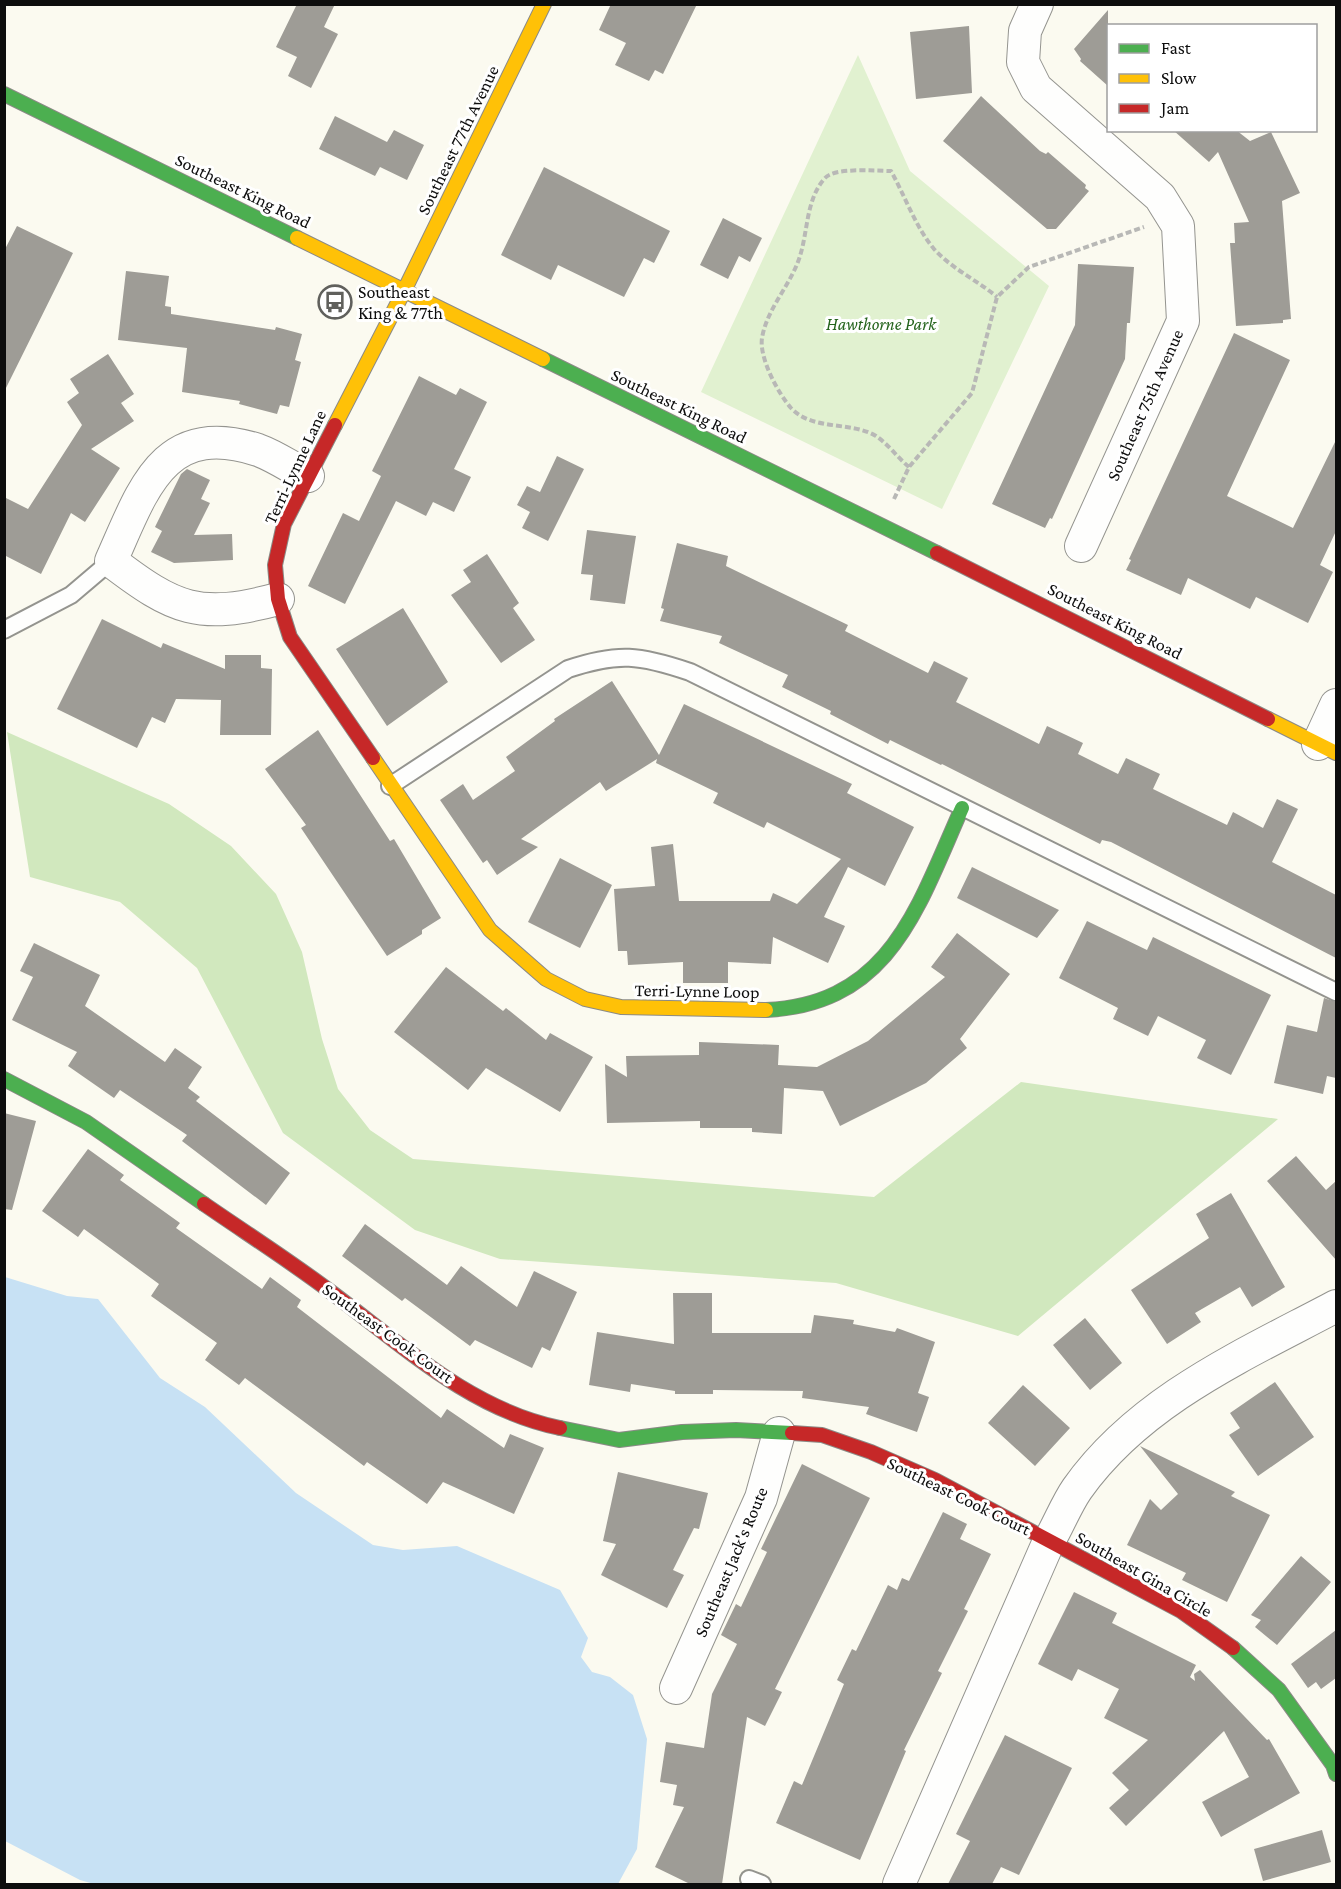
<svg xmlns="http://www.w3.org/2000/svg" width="1341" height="1889" font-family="'Crimson Pro',serif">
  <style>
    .green { fill: #e1f1d0 }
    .forest { fill: #d1e8be }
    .water { fill: #c7e1f4 }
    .building { fill: #9e9c96 }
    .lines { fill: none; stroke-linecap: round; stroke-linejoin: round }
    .lane-casing { stroke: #94948f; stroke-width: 20 }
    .street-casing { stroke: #94948f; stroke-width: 34 }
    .fast-casing { stroke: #8b8a86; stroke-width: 16 }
    .slow-casing { stroke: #8b8a86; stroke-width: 16 }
    .jam-casing { stroke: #8b8a86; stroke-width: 16 }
    .path { stroke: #b8b8b6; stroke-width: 4; stroke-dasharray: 6 3; stroke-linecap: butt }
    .lane { stroke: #fefefd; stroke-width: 16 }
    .street { stroke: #fefefd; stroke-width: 32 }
    .fast { stroke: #4caf50; stroke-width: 14 }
    .slow { stroke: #ffc107; stroke-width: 14 }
    .jam { stroke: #c62828; stroke-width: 14 }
    .labels { text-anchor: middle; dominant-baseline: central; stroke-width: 6; stroke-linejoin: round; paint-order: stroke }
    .street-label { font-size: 18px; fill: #0d0d0d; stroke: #fff }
    .poi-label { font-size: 18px; fill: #0d0d0d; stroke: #fff; text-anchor: start }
    .park-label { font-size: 18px; font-style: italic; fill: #25641d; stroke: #fff }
  </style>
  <rect width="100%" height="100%" fill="#fbfaf0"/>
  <!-- green -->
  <path class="green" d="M858,55l52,116 139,115 -107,223 -241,-117z"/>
  <!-- forest -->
  <path class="forest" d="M7,732l162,72 62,42 45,48 26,58 20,87 16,50 32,41 43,29 461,38 147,-115 257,37 -260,217 -182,-53 -336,-24 -85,-29 -132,-97 -86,-165 -77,-66 -90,-25z"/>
  <!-- water -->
  <path class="water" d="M5,1277l62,19 31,3 62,79 45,29 91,86 77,52 30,5 54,-4 103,44 28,48 -7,19 11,15 18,5 23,18 14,44 -10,110 -19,35h-524l-14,-4 -75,-39z"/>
  <!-- building -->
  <path class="building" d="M297,4h38l-11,23 14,7 -27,54 -23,-12 9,-19 -21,-10z
    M611,4h86l-34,70 -8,-4 -6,11 -34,-16 11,-22 -27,-13z
    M1108,10v76l-28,-25 1,-2 -7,-10z
    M969,26l3,67 -56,6 -6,-67z
    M981,96l59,55 6,3 2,-2 38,33 -1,3 4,3 -33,38h-9l-104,-88z
    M335,116l52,26 7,-12 30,15 -17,35 -27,-13 -5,9 -56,-27z
    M1173,130h63l14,11 21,-9 29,61 -18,8 9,118 -8,1v3l-47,3 -6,-83h5l-1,-20 15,-1 -31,-70 -9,10z
    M544,167l126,64 -16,32 -10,-5 -20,39 -66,-32 -7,15 -50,-25z
    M723,218l39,20 -12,24 -11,-6 -11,23 -28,-14z
    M17,226l56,27 -69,139v-141z
    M1078,264l56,3 -4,56h-3l-2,36 -73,160 -2,-1 -5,10 -53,-24 83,-179z
    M126,271l43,5 -4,30 6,1v7l104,16 1,-3 26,7 -7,26 6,2 -12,45 -9,-2 -3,9 -38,-10 1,-3 -58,-9 5,-44 -69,-8z
    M1234,333l56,27 -63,136 66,32 43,-88v91l-16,34 13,7 -25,51 -52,-26 -6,12 -62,-31 -7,17 -55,-25 5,-10 -2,-1z
    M108,354l26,40 -13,9 13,18 -43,28 29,19 -35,54 -14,-9 -30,61 -37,-19v-58l24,12 54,-84 -15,-23 12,-9 -9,-14z
    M419,376l37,19 4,-7 27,14 -33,67 17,8 -17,35 -21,-10 -7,14 -30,-15 -51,103 -37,-18 35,-73 16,8 22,-45 -9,-5z
    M557,456l27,13 -36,72 -26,-13 8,-16 -13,-7 10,-19 13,6z
    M187,469l23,11 -9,19 9,4 -16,32 38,-1 1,26 -59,3 -23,-11 11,-21 -7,-4 26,-53z
    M587,530l49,6 -11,68 -35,-4 3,-25 -12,-1z
    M677,543l51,13 -2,10 122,59 -3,6 83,42 6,-12 34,17 -12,24 83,42 8,-18 36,17 -5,11 40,20 8,-16 34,16 -7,15 74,36 6,-13 30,16 14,-29 21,10 -26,53 64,33v63l-225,-116 -9,-2 -2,4 -158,-80 -1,1 -51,-25 -2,4 -58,-30 1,-3 -49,-24 6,-12 -69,-32 3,-7 -62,-15 4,-12 -3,-1z
    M487,554l32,49 -6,5 22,32 -34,23 -50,-68 20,-13 -8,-12z
    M403,608l45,74 -61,44 -51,-77z
    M102,619l59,29 2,-5 62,26v-14h36v13l11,1 -1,66h-51l1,-35 -45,-1 -11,24 -13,-6 -15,31 -80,-39z
    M612,681l47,74 25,-51 168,80 -5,9 67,34 -29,59 -37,-19 -24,50 21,9 -17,37 -55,-26 -2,27 -43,-2v21h-45v-21l-55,3 -1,-14h-9l-4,-62 41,-3 -4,-39 22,-3 6,57h91l3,-8 24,11 44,-45 -74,-37 -3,6 -51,-25 5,-10 -62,-30 1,-4 -51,32 -6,-9 -79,57 17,8 -41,28 -10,-15 -4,3 -43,-63 23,-16 10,16 42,-29 -9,-14 49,-36 -1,-2z
    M318,730l72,111 4,-2 47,79 -19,12v4l-35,22 -86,-128 5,-3 -41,-56z
    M560,858l52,27 -32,63 -52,-26z
    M972,867l87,43 -22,28 -80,-40z
    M1087,921l60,29 6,-13 118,58 -40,80 -34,-17 9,-18 -48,-24 -10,20 -35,-17 5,-11 -59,-30z
    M957,933l53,41 -50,65 7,9 -41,35 -86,43 -17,-35 -39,-3 -2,46 -30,-2v-4h-52v-7l-93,2 -2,-59 22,13 -1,-21 73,-1v-13l80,3 -1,20 39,2 51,-26 77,-64 -14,-10z
    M34,943l66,32 -15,31 80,56 10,-14 27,19 -14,21 12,9 -4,4 94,72 -24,32 -84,-64 5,-6 -67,-45 -6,8 -46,-32 9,-14 -65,-32 21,-43 -13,-6z
    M446,967l57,44 3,-3 40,32 4,-7 43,24 -33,55 -74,-44 -18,22 -74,-58z
    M1324,998l12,4v76l-9,-2 -4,18 -49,-11 13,-58 30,7z
    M4,1113l32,8 -24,89 -8,-1z
    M88,1149l36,26 -4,5 60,43 -4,5 86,61 8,-12 31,23 -4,7 144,111 6,-9 57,39 6,-14 34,14 -30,66 -71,-32 -16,22 -60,-42 -3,4 -119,-88 -6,7 -34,-25 12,-17 -66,-47 8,-12 -75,-55 -6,8 -36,-26z
    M1296,1156l30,34 10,-9v79l-69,-79z
    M1231,1193l54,94 -33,20 -12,-20 -45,26 6,9 -34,22 -36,-54 78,-52 -13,-24z
    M365,1224l82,61 14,-19 56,41 17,-36 43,21 -27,59 -8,-4 -10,21 -57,-28 -5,6 -65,-48 -3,3 -60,-45z
    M673,1293h39v40h99l3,-18 40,5 -1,4 42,8 2,-4 38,14 -17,51 11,4 -12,35 -51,-18 3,-7 -67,-9 1,-7 -90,-1v4h-38v-3l-44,-7 -1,8 -41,-7 8,-53 77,12z
    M1085,1318l37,45 -32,27 -37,-45z
    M1275,1382l39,55 -56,39 -29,-41 11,-7 -10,-15z
    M1023,1385l47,43 -35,38 -47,-43z
    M1140,1446l95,46 -4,4 39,19 -43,87 -45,-22 4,-7 -59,-28 23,-46 11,11 17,-16z
    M802,1464l68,34 -95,191 7,3 -17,34 -18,-9 -25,167h-32l-35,-17 29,-60 -11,-2 4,-20 -17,-3 6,-40 38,6 8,-54 25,-50 -16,-9 15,-31 5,3 26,-55 -6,-3z
    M618,1472l90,21 -9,36 -5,-1 -21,42 11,5 -17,33 -66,-33 15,-31 -13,-3z
    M943,1512l24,12 -7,15 31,15 -27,55 4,2 -30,60 4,2 -38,77 2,1 -46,109 -84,-37 18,-42 8,4 42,-101 -7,-4 15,-31 4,2 32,-66 9,5 5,-12 7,3z
    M1301,1556l30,26 -54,63 -22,-18 6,-7 -10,-5z
    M1074,1592l43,21 -5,10 84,42 -6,12 5,4 -1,-7 6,-4 67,70 2,-1 31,54 -79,44 -19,-35 47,-25 -25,-46 -98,95 -17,-18 20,-18 -17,-17 36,-33 -44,-22 15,-29 -41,-20 -6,12 -34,-17z
    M1336,1630v48l-15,11 -5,-7 -8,6 -17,-24z
    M1005,1735l67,33 -53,107 -18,-8 -9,17h-44l22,-43 -14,-7z
    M1322,1830l9,32 -68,19 -9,-32z"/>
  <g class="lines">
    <defs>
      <path id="lane" d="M4,630l67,-35 40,-34
        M390,786l178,-117c50,-17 72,-14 122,3l646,320
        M749,1879l13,5"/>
      <path id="street" d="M1037,4l-12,27 -2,31 13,26 124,109 18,29 5,95 -102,225
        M278,599c-79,21 -103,11 -167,-38 32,-71 52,-142 147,-111 17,6 34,18 50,26
        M1318,744l18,-39
        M676,1688l85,-190 18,-65
        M899,1884l150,-343c10,-17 17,-36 28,-52 63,-89 167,-134 259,-183"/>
      <path id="fast" d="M4,94l293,144
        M543,359l394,194
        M766,1010c125,-6 152,-104 196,-202
        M4,1079l82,43 118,82
        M560,1428l59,12 63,-8 54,-2 56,3
        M1233,1648l46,42 54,75 3,9"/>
      <path id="slow" d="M297,238l246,121
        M335,425l69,-134 140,-287
        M1268,719l68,34
        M373,758l117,172 56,49 39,20 36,8 145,3"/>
      <path id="jam" d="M335,425l-51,99 -9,41 3,34 12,38 83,121
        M937,553l331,166
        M204,1204c42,29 86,57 127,88 71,53 140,118 229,136
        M792,1433l30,2 49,17 64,28 246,131 52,37"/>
    </defs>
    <!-- lane casing -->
    <use href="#lane" class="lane-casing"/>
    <!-- street casing -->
    <use href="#street" class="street-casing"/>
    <!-- fast casing -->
    <use href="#fast" class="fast-casing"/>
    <!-- slow casing -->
    <use href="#slow" class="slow-casing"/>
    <!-- jam casing -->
    <use href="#jam" class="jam-casing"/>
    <!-- path -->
    <path class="path" d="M909,467c-11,-9 -21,-23 -33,-31 -25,-15 -64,-5 -85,-28 -13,-15 -32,-50 -29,-70 5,-30 29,-53 38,-82 8,-25 6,-57 25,-78 10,-11 51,-7 66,-7 14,25 24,55 43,78 18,20 43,31 63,48
      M894,499l15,-32 63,-74 25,-96 32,-30 115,-40"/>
    <!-- lane -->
    <use href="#lane" class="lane"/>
    <!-- street -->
    <use href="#street" class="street"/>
    <!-- fast -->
    <use href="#fast" class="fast"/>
    <!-- slow -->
    <use href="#slow" class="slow"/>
    <!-- jam -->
    <use href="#jam" class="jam"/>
  </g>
  <!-- icons -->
  <defs>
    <symbol id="bus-ring" viewBox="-11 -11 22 22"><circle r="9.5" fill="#fff" stroke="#60605c" stroke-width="1.5"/><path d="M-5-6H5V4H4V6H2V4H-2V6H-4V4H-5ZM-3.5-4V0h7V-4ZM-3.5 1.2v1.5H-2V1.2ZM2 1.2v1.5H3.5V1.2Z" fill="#60605c"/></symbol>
  </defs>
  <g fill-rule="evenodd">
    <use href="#bus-ring" x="316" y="283" width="38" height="38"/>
  </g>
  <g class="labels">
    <!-- street labels -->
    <g class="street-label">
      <text transform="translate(458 140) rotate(-64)">Southeast 77th Avenue</text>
      <text transform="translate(243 191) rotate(26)">Southeast King Road</text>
      <text transform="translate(1145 405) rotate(-66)">Southeast 75th Avenue</text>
      <text transform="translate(679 406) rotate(26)">Southeast King Road</text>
      <text transform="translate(295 467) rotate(-65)">Terri-Lynne Lane</text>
      <text transform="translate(1115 621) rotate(27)">Southeast King Road</text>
      <text transform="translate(697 991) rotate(1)">Terri-Lynne Loop</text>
      <text transform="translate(388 1333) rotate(36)">Southeast Cook Court</text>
      <text transform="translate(959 1496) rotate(26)">Southeast Cook Court</text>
      <text transform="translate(731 1562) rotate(-67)">Southeast Jack's Route</text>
      <text transform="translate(1144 1574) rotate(30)">Southeast Gina Circle</text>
    </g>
    <!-- poi labels -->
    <g class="poi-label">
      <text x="358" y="292">Southeast<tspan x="358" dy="21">King &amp; 77th</tspan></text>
    </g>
    <!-- park labels -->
    <g class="park-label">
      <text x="881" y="324">Hawthorne Park</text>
    </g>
  </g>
  <!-- border -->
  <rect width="1341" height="1889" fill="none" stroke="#0d0d0d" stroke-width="12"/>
  <!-- legend -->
  <rect x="1107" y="24" width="210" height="108" fill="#ffffff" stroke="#9e9e9e" stroke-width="1.5"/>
  <rect x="1119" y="44" width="30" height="9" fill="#4caf50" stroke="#9e9e9e" stroke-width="1.5"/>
  <text x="1161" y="54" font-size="18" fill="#0d0d0d">Fast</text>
  <rect x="1119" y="74" width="30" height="9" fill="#ffc107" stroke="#9e9e9e" stroke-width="1.5"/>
  <text x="1161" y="84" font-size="18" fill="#0d0d0d">Slow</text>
  <rect x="1119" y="104" width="30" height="9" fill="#c62828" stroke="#9e9e9e" stroke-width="1.5"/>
  <text x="1161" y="114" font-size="18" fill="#0d0d0d">Jam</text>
</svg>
